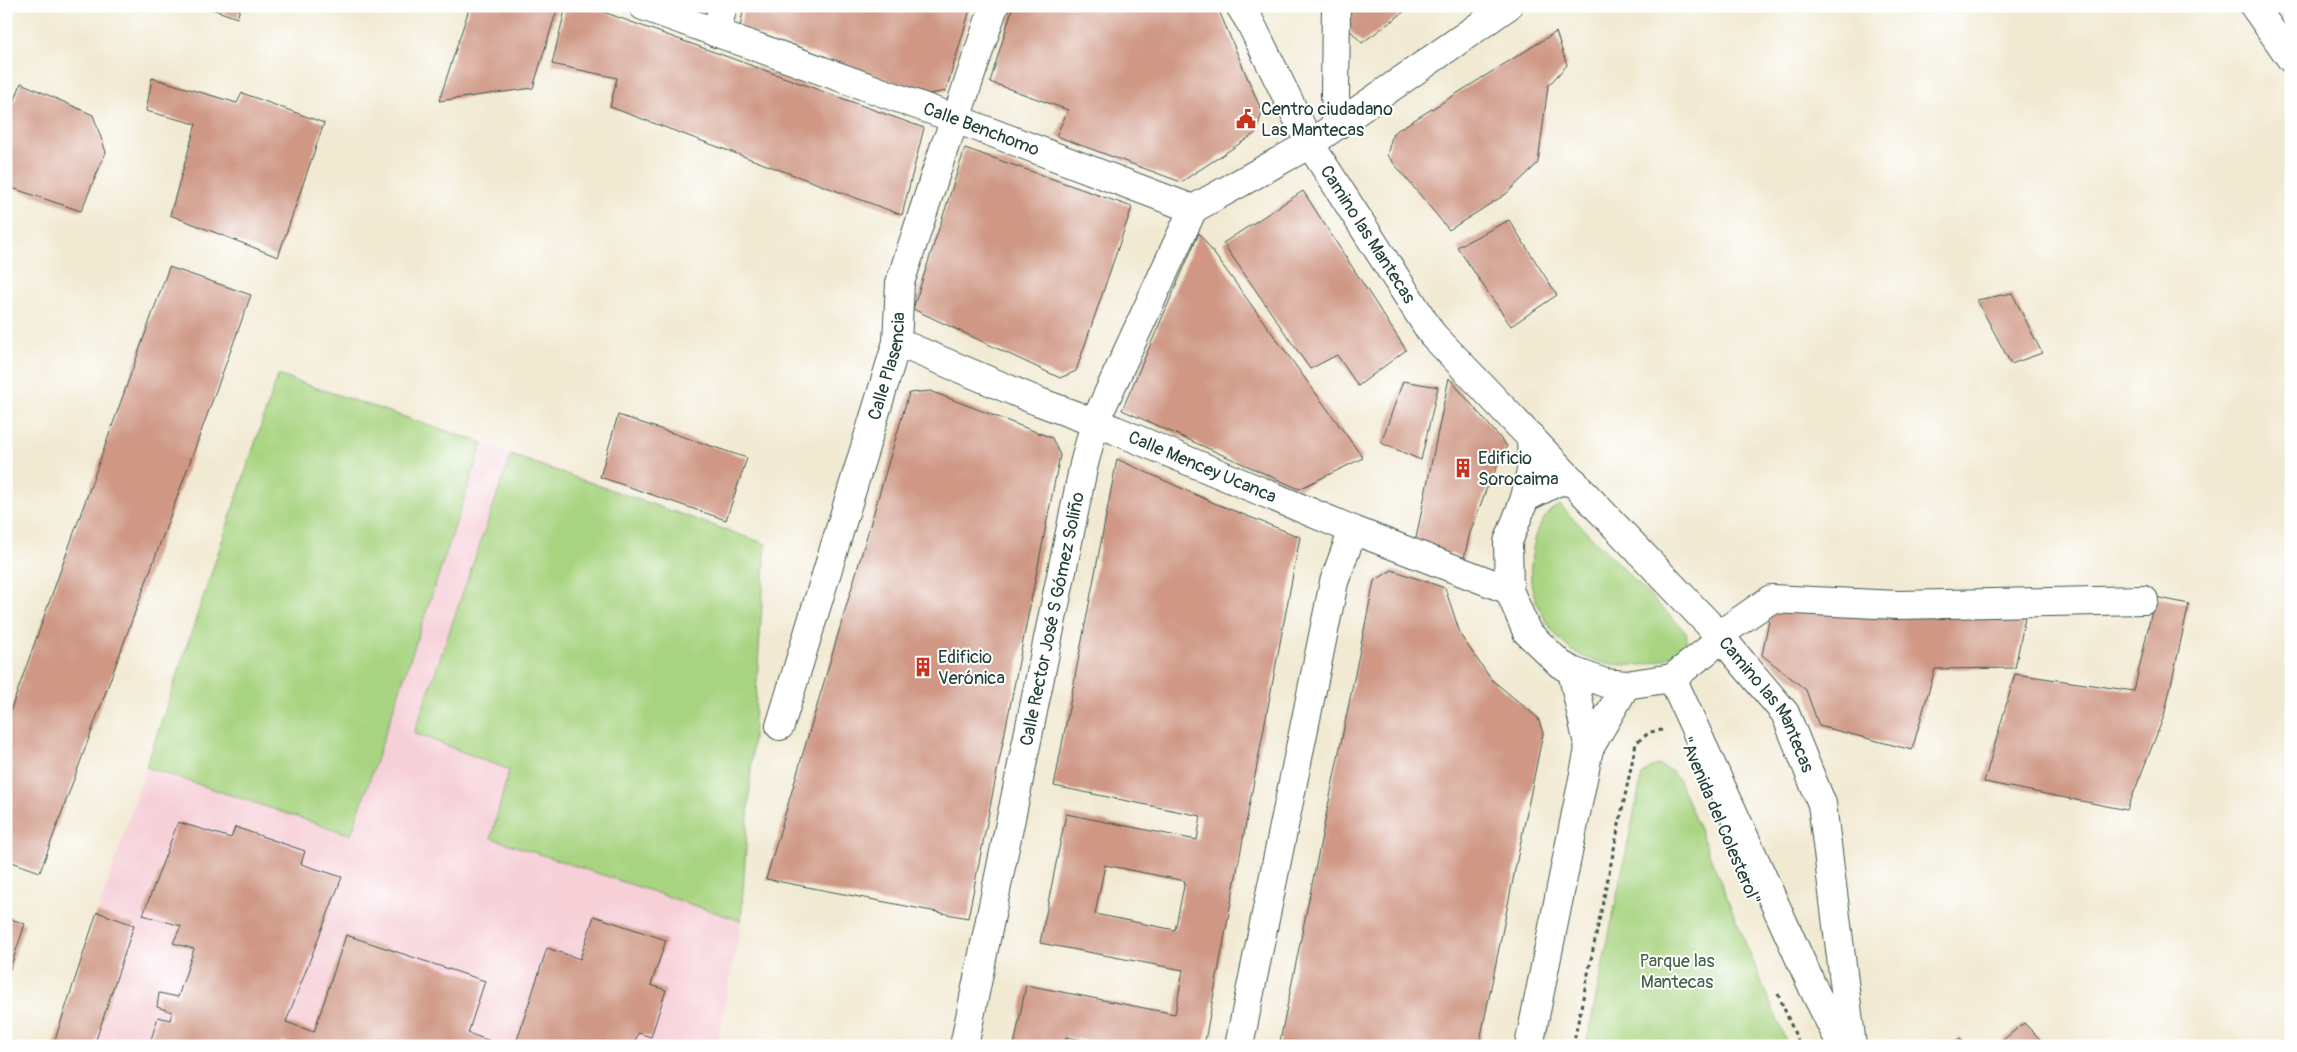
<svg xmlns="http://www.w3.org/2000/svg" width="2297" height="1052" font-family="Pangolin,sans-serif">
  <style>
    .built { fill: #f6cfd7 }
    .green { fill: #a8d481; stroke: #64885a }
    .building { fill: #cf9784; fill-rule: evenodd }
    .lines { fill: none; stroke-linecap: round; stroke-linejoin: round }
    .minor-casing { stroke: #3e574c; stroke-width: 30 }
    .path { stroke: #3e574c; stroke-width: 3; stroke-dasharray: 4 4; stroke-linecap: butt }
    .minor { stroke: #fff; stroke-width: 28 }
    .tram { stroke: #1f3d34; stroke-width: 1 }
    .labels { text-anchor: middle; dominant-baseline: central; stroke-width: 4; stroke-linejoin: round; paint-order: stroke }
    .poi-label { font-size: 18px; fill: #1f3d34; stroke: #fff; text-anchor: start }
    .street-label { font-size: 18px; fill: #1f3d34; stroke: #fff }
    .park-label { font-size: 18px; fill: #416347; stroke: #fff }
  </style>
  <rect width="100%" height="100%" fill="#fff"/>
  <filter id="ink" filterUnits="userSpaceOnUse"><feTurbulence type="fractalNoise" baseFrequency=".02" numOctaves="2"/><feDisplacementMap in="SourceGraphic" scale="10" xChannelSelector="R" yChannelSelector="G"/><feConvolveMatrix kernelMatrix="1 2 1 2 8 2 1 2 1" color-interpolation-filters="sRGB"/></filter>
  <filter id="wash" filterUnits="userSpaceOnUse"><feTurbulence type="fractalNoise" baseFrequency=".0096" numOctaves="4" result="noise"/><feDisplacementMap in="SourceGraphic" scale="20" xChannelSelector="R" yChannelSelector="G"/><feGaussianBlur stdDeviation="1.12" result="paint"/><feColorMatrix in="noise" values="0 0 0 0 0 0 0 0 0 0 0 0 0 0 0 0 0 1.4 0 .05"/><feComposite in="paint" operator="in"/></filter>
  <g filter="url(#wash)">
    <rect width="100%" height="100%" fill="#f1e9d2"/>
    <!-- built -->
    <path class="built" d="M278,375l205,68 283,101 -25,377 -24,125h-664z"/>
    <!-- green -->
    <path class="green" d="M278,375l205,68 -132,392 -205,-68z
      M511,455l255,89 -25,377 -250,-83 18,-68 -95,-37z
      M1560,505l125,126c4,7 2,10 -4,16 -13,14 -32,19 -52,18 -17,0 -39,-3 -55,-13 -21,-14 -39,-45 -43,-70 -1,-8 0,-18 1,-26 2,-18 10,-45 28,-51z
      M1658,765l13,6 7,7 110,268h-202l56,-271 8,-7z"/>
    <g id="blocks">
      <!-- building -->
      <path class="building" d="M204,6h37l-4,12z
        M470,6h88l-25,82 -94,13z
        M566,6h21l337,122 -22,87 -292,-108 7,-29 -65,-14z
        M672,6h31l-8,10z
        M744,6h227l-25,85 -17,3 -189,-66z
        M1013,6h204l45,106 -6,21 -75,49 -125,-46 12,-26 -78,-28z
        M1345,6h67l-50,37 -18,-19z
        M1556,32l11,33 -19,21 -10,77 -32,31 -57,36 -62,-75 6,-22z
        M152,78l85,25 5,-10 82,30 -46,134 -108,-42 26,-91 -50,-13z
        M21,83l72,32 13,37 -25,59 -75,-25v-60z
        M965,148l167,59 -56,164 -16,7 -147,-69z
        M1303,191l103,159 -48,36 -21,-31 -27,14 -87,-126z
        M1509,220l48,75 -46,31 -54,-79z
        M1199,233l164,225 -64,31 -177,-79z
        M169,267l82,28 -211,577 -34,-12v-137z
        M2012,293l30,60 -31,11 -34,-64z
        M1449,378l58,68 -21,44 -16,43 -6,25 -49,-15z
        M1403,381l35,6 -17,73 -40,-17z
        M930,391l122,47 8,17 -92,463 -202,-39 143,-486z
        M618,415l129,43 -21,62 -126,-43z
        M1117,459l95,43 88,35 -96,509h-86l-52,-9 -1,9h-51l12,-61 149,29 8,-44 -143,-27 26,-129 131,26 4,-24 -147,-30zM1105,865l80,16 -10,49 -80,-16z
        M1392,570l53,18 16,48 30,43 47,39 5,15 -64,313h-200l95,-465z
        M2155,597l34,7 -25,112 -37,94 -143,-28 31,-108 119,17z
        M1772,605l254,8 -11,55 -80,1 -23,81 -93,-24 -13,-36 -44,-35z
        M178,822l53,16 4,-11 70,24 -4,13 41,13 -56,145 28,10 32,-97 139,46 -17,52 36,13h-205l-18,-5 -1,5h-131l9,-29 12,3 2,-8 -15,-5 2,-14 19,4 16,-48 -21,-6 8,-17 -38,-11z
        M97,912l37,13 -40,121h-41z
        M594,916l72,24 -15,45 15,5 -15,47 -13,-4 -4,13h-119l32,-98 33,11z
        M6,917l19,7 -18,54h-1z
        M2024,1023l23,23h-43l-2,-5z
        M1960,1038l5,8h-14z"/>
    </g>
  </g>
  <g filter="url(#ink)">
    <use href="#blocks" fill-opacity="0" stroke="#3e574c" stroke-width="1"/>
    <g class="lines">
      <defs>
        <g id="minor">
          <path id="s1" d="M643,6l313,113 237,90 117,-65 198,-138"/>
          <path id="s2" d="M1240,6l10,16 60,122 122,190 287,301 66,78 37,91 30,242"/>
          <path d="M1336,6l-1,90 3,28"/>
          <path d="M2254,6l37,53"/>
          <path d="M716,33l7,-27"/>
          <path id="s3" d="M897,342l140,59 78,29 238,100 156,60"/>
          <path d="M1574,482l-15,-1 -34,17 -17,44 1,48 18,42 33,32 12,7 33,12 21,2 46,-7 36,-28 11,-15 52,-36 127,6 246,-5"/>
          <path d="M1525,498l7,-33 -1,-28"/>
          <path d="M1572,671l17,78"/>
          <path d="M1672,678l142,312 28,56"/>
          <path id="s4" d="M780,726l117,-384 3,-59 45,-138 11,-26 38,-113"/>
          <path id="s5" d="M964,1046l120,-582 11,-42 98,-213"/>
          <path d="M1239,1046l95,-464 19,-52"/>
          <path d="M1529,1046l60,-297 37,-64"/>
        </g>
      </defs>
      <!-- minor casing -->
      <use href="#minor" class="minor-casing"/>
      <!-- path -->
      <path class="path" d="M1778,994l22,52
        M1573,1046l63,-303 14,-11 12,-2"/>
      <!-- minor -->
      <use href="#minor" class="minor"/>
      <!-- tram -->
      <path class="tram" d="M2289,6l2,4"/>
    </g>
  </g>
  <!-- icons -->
  <defs>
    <symbol id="civic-bare" viewBox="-9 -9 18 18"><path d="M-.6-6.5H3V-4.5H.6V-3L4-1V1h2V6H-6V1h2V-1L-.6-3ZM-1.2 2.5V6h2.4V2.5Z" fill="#c8321e" stroke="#fff" stroke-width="2.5" paint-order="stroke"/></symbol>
    <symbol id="building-bare" viewBox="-9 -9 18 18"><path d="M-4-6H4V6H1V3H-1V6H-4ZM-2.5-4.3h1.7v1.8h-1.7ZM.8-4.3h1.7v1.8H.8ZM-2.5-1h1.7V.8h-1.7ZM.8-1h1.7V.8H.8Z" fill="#c8321e" stroke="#fff" stroke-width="2.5" paint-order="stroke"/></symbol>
  </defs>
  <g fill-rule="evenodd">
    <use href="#civic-bare" x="1232" y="105" width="28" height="28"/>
    <use href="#building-bare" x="1449" y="454" width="28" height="28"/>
    <use href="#building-bare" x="909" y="653" width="28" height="28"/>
  </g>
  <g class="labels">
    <!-- poi labels -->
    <g class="poi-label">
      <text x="1261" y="109">Centro ciudadano<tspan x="1261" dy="21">Las Mantecas</tspan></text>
      <text x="1478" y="458">Edificio<tspan x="1478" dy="21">Sorocaima</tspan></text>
      <text x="938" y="657">Edificio<tspan x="938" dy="21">Verónica</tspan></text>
    </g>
    <!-- street labels -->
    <g class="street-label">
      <text stroke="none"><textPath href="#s1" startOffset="360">Calle Benchomo</textPath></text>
      <text stroke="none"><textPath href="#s2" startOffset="262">Camino las Mantecas</textPath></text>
      <text stroke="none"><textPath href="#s4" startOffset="376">Calle Plasencia</textPath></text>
      <text stroke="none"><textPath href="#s3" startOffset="330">Calle Mencey Ucanca</textPath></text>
      <text stroke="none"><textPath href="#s5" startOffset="436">Calle Rector José S Gómez Soliño</textPath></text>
      <text stroke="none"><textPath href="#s2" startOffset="882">Camino las Mantecas</textPath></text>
      <text transform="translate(1720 821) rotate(67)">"Avenida del Colesterol"</text>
    </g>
    <!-- park labels -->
    <g class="park-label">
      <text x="1677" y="961">Parque las<tspan x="1677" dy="21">Mantecas</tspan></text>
    </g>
  </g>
  <!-- margin -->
  <rect width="2297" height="1052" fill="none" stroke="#fff" stroke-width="25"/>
</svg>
